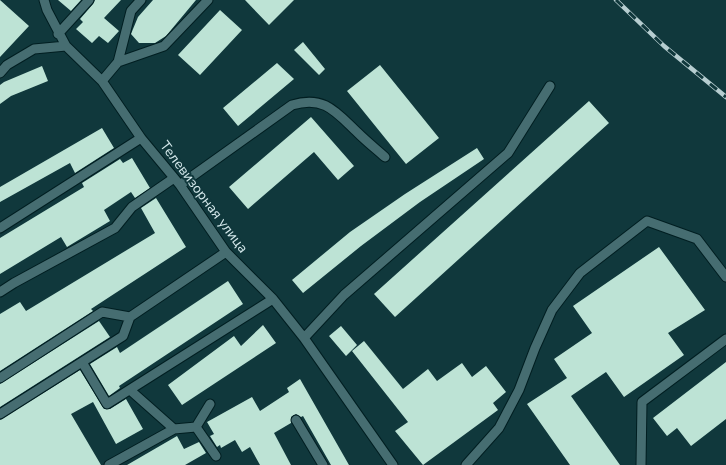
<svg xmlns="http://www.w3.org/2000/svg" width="726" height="465" font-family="'Nunito Sans',sans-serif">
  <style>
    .building { fill: #bde3d5 }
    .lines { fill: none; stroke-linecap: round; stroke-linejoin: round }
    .lane-casing { stroke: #011e21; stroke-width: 11 }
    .lane { stroke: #466d71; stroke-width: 9 }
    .rail-casing { stroke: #b6cdd0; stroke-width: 4.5 }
    .rail { stroke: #10383c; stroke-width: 3; stroke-dasharray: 9; stroke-linecap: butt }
    .labels { text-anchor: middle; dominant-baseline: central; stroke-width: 4; stroke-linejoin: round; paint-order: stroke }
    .street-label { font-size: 14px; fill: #d6eaed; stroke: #10383c }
  </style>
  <rect width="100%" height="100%" fill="#10383c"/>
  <!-- building -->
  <path class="building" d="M0,0l29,26 -29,31z
    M58,0h23l-10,11z
    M95,0h26l-17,18 15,13 -11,12 -9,-7 -7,7 -16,-14 7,-7 -3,-3 13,-15z
    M153,0h43l-30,36 -11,7h-16l-8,-9 2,-5 5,-12z
    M245,0h49l-25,25z
    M220,10l22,20 -42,45 -22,-20z
    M303,42l22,27 -6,6 -25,-25z
    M277,63l17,16 -56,47 -15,-18z
    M380,65l59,73 -33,26 -59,-73z
    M42,66l6,15 -37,15 -11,8v-19l4,-3z
    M589,101l20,22 -214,194 -21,-23z
    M311,117l43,49 -16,14 -24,-28 -66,57 -19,-22z
    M102,128l12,20 -39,25 -5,-10 -70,39v-15z
    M477,148l7,11 -64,43 -59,44 -58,47 -11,-13 58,-48 55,-38z
    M132,158l18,30 -15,10 -4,-6 -27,18 6,11 -43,26 -6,-10 -61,37v-36l84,-51 -2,-4 38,-24 3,4z
    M156,198l30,49 -95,62 2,2 -93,60v-57l20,-12 6,9 129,-78 -14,-25z
    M659,247l46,63 -37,23 16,22 -60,42 -18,-25 -35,24 49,69h-50l-43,-61 40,-26 -13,-19 38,-26 -19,-27z
    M228,281l15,23 -124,82 1,2 -11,8 -19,-32 27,-17 3,6z
    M99,321l11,16 -110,70v-23z
    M263,325l13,18 -94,62 -14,-20 66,-49 7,10z
    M341,326l16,19 -11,11 -17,-20z
    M364,341l39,48 25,-20 9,12 25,-18 10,14 14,-11 20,26 -13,11 5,7 -75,55 -28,-34 13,-9 -56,-71z
    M726,362v57l-35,27 -14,-18 -10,8 -14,-18z
    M80,370l24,39h6l16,-10 17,30 -27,15 -23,-42 -22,12 30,51h-101v-45z
    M300,379l49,86h-18l-28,-49 -2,1 -5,-3 -5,3v6l-17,10 17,32h-31l-10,-18 -8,5 -7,-12 -14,8 -1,-3 -3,2 -7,-11 4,-2 -7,-12 45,-25 8,14 29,-19 -2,-4z
    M177,436l7,13 15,-7 7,11 -21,12h-58z"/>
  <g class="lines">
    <defs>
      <path id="lane" d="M44,0l3,10 19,36 36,35 39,57 39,47 46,67 47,47 31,39 89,127
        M58,34l31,-34
        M118,62l46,-16 44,-46
        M0,73l7,-8 27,-16 32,-3
        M102,81l16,-19 13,-51 10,-11
        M180,185l112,-80c32,-10 44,7 65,27 9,9 19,17 28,25
        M0,228l141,-90
        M0,292l14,-9 101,-55 17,-21 42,-29
        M304,338l40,-43 164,-142 42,-67
        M82,362l25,42 166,-105
        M0,378l102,-66 28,5 96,-65
        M0,414l123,-78 7,-19
        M296,420l27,45
        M196,427l20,29
        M174,429l22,-2 14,-23
        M109,465l65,-36 -44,-39
        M466,465l33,-37 20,-38 16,-42 17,-38 28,-37 67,-52 50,18 29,38
        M641,465l1,-63 84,-63"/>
    </defs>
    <!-- lane casing -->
    <use href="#lane" class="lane-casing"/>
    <!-- lane -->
    <use href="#lane" class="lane"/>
    <defs>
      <path id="rail" d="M616,0l48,46 62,51"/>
    </defs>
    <!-- rail casing -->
    <use href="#rail" class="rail-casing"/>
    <!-- rail -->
    <use href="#rail" class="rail"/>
  </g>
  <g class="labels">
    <!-- street labels -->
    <g class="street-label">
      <text transform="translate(204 197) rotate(53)">Телевизорная улица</text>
    </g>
  </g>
</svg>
